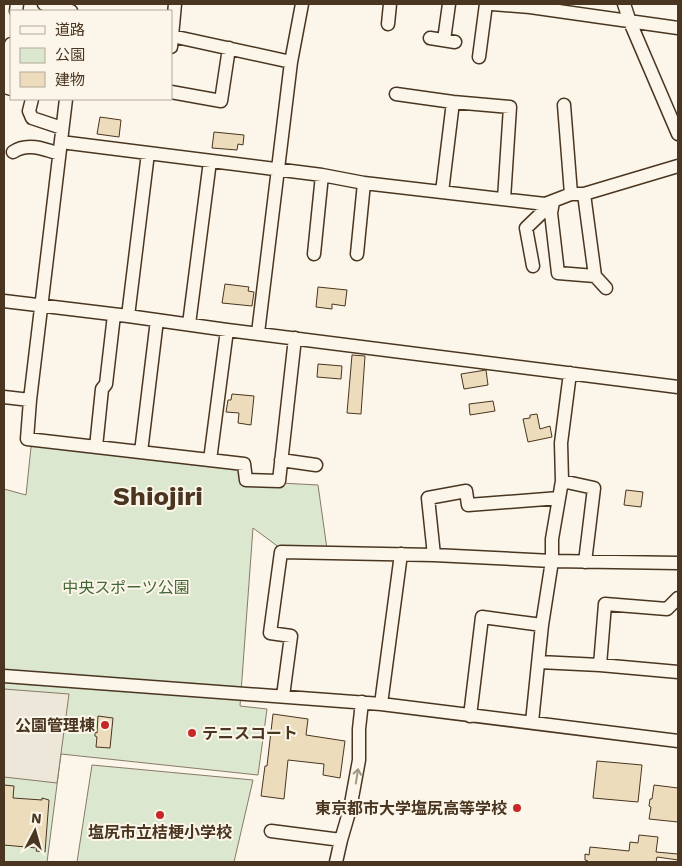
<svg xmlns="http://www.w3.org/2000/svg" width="682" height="866" font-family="'Work Sans','Noto Sans JP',sans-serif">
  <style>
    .green { fill: #dce7d0; stroke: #887966 }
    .parking { fill: #ede7d9; stroke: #887966 }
    .building { fill: #ecdcbc; stroke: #4a3520 }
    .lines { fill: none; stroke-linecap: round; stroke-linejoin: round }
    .minor-casing { stroke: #4a3520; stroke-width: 15 }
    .minor { stroke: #fbf6e9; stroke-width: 12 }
    .oneway { stroke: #a29684 }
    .poi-dot { fill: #c62828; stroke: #fbf6e9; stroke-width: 2 }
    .labels { text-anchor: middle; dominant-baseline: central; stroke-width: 4; stroke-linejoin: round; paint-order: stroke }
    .park-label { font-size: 16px; fill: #436837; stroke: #fbf6e9 }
    .poi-label { font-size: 16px; font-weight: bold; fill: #4a3520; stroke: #fbf6e9; text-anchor: end }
    .town-label { font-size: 26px; font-weight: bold; fill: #4a3520; stroke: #fbf6e9 }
  </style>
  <rect width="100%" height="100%" fill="#fbf6e9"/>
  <!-- green -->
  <path class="green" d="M38,444l201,22 2,15 77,4 9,64 -47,-1 -27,-20 -13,178 27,3 -9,66 -197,-21 -14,108h-43v-373l22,6 5,-48z
    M92,765l161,15 -19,82h-157z"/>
  <!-- parking -->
  <path class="parking" d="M4,689l65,5 -12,89 -53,-6z"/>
  <!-- building -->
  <path class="building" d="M100,117l21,3 -2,17 -22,-3z
    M214,132l30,3 -1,10 -5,-1 -1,6 -25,-2z
    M225,284l24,3 -1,4 6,1 -2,14 -30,-3z
    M318,287l29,3 -2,16 -13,-2v5l-16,-2z
    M352,355l13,1 -4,58 -14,-1z
    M318,364l24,2 -1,13 -24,-2z
    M486,370l2,15 -24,4 -3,-15z
    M232,394l22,2 -3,29 -13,-2 1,-10 -13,-1 2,-12h3z
    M493,401l2,10 -25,4 -1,-11z
    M537,414l3,15 10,-3 2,11 -24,5 -5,-23 7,-1v-3z
    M626,490l17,2 -2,15 -17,-2z
    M273,714l35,5 -2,16 39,6 -5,37 -17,-3 1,-11 -36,-4 -4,39 -23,-3 4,-30h2z
    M98,716l15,2 -3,30 -14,-1 1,-10 -2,-1v-4l2,1z
    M597,761l45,4 -4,37 -45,-4z
    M4,785l10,1 -1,12 29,2v-2l7,2 -4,52 -9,-1 1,-3 -33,-3z
    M654,785l24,3v34l-29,-3 2,-12 -2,-1 1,-7h2z
    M639,835l19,2 -2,15 22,2v-6v12l-21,-3 -1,5h-68v-1l-3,-1v-6l4,1 1,-8 39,4 1,-9 8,1z"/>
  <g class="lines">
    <defs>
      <path id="minor" d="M44,4l27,7
        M492,4l38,3 148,21
        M624,4l6,18 48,112
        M16,11l1,-7
        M388,24l2,-20
        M172,36l119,26
        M430,38l25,4
        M444,40l5,-36
        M11,44l-6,43 6,2
        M171,47l4,-43
        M479,57l7,-53
        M171,92l50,9 8,-53
        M396,94l57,8 57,5 -6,92
        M32,99l-3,12 3,7 30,10
        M66,99l-36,301 -3,39 217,25 2,16 33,1 16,-143
        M564,105l7,89
        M61,142l261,33 42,8 181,21 26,-10h13l94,-28
        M13,152c14,-10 32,-3 46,2
        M442,192l11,-90
        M553,202l-2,11 7,60 37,3 -11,-82
        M314,254l8,-79
        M357,254l7,-71
        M533,266l-7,-38 27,-26
        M595,276l11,12
        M4,301l124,15 99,14 451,57
        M128,316l20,-163
        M189,324l21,-163
        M258,333l33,-271 11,-58
        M4,397l26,3
        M96,447l6,-58 4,-5 8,-69
        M141,452l16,-132
        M210,460l17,-130
        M281,460l35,5
        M562,481l32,7 -9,74
        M434,555l-6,-57 38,-7 2,14 91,-7
        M539,662l61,3 78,7
        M600,665l5,-61 62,5 11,-11
        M4,676l377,28 297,37
        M283,696l8,-60 -21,-3 11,-81 153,3 118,6 126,2
        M381,704l20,-150
        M470,716l12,-99 60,8
        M532,722l10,-97 10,-64v-22l10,-58 -1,-38 9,-70
        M271,831l70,9
        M336,862l5,-22 9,-31 9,-49v-31l3,-27"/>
    </defs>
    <!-- minor casing -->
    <use href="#minor" class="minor-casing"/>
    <!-- minor -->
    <use href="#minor" class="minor"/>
  </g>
  <!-- one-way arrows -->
  <defs><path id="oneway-shaft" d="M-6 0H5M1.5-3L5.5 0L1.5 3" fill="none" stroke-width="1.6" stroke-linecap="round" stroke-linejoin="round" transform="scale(1.25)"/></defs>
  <use class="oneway" href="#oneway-shaft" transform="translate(357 776) rotate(-81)"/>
  <!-- markers -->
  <g class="poi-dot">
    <circle cx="105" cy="725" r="5"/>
    <circle cx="192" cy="733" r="5"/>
    <circle cx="517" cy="808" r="5"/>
    <circle cx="160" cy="815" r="5"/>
  </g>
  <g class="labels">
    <!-- park labels -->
    <g class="park-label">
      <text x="126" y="587">中央スポーツ公園</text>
    </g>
    <!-- poi labels -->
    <g class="poi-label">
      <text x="95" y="725">公園管理棟</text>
      <text x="202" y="733" text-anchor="start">テニスコート</text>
      <text x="507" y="808">東京都市大学塩尻高等学校</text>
      <text x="160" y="832" text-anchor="middle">塩尻市立桔梗小学校</text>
    </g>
    <!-- town labels -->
    <g class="town-label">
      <text x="158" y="496">Shiojiri</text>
    </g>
  </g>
  <!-- border -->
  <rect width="682" height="866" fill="none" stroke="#4a3520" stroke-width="10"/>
  <!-- legend -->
  <rect x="10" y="10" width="162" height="90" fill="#fbf6e9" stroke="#b4a999"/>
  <rect x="20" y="26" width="25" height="8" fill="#fbf6e9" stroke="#b4a999"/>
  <text x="55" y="35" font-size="15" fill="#4a3520">道路</text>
  <rect x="20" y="48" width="25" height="15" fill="#dce7d0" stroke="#b4a999"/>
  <text x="55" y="60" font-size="15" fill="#4a3520">公園</text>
  <rect x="20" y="72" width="25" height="15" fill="#ecdcbc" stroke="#b4a999"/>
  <text x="55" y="85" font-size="15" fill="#4a3520">建物</text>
  <!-- north arrow -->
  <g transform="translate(35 831) rotate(6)" stroke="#fbf6e9" stroke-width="4" paint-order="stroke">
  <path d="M0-4L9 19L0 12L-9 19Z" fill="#4a3520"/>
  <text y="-8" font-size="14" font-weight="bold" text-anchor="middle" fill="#4a3520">N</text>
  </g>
</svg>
